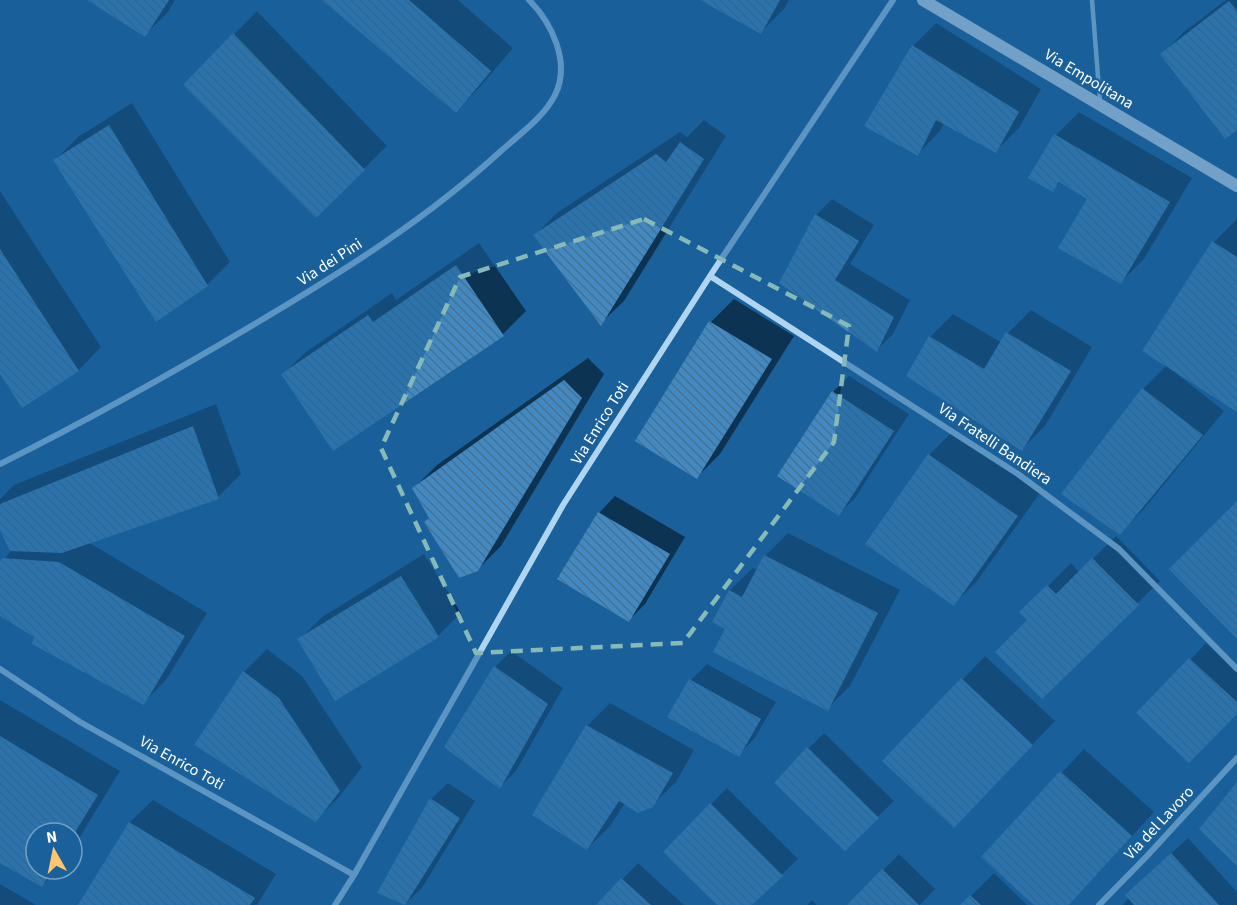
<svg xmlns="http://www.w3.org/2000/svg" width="1237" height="905" font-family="'Source Sans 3',sans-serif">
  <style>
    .shadow { fill: #0007 }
    .building { fill: url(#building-back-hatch) }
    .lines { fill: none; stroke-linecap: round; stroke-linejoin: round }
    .lane { stroke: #b0d5f1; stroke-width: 4.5 }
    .street { stroke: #b0d5f1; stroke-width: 6 }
    .secondary { stroke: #deeefc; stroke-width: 12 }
    .marked { fill: none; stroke: #87bab6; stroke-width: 4.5; stroke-dasharray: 12 8; stroke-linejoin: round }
    .labels { text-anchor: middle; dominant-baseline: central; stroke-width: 4.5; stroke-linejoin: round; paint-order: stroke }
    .street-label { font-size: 16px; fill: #fff; stroke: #1a609a }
  </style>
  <defs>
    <pattern id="building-back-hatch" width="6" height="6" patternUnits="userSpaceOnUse" patternTransform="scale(1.5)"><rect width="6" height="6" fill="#4389c1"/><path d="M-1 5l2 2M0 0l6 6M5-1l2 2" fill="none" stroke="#477192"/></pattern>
  </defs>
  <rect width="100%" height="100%" fill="#1a609a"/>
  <!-- shadow -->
  <path class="shadow" d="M90,0h85l-7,12 -23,23z
    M325,0h133l55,48 -34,40 -23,23z
    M703,0h86l-5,9 -23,23z
    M1226,0h11v128l-75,-74 23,-23z
    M257,11l130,135 -71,70 -131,-131z
    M936,23l105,66 -22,39 -23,23 -52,-28 -4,8 -22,23 -5,-108z
    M132,103l98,159 -23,23 -152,-125 23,-23z
    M1079,112l113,66 -48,81 -23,23 -32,-84 -27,-17 -10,9 4,-55z
    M704,120l22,16 -102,165 -23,22 -66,-88 23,-23 122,-80 7,5z
    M0,191l101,156 -22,23 -56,36 -23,-34z
    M832,199l42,26 -24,39 60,36 -17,34 -16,16 -96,-68 35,-67z
    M1237,219v191l-59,-38 -1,2 47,37 -81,99 -23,23 -57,-39 80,-105 24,-24 47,-123z
    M479,243l47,68 -23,23 -220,40 23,-22 86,-59 4,7z
    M734,299l60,37 -74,118 -23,23 -60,-36 74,-119z
    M1031,310l61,37 -47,79 -23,23 -92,-112 23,-23 49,29 6,-10z
    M588,358l16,16 -103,172 -24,24 -47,-52 -16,-30 23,-23z
    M849,376l60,38 -54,84 -16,16 -6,-122z
    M216,404l25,70 -23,23 -130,45 119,71 -41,67 -23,23 -143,-89v-49l11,-14 -11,-24v-28l14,-14z
    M952,432l88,61 -63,88 -23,23 -87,-60 62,-89z
    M615,496l70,41 -40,67 -16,16 -70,-41 40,-66z
    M788,533l112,57 -50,96 -23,23 -100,-80 -13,-7 16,-32 23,-22 5,2 7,-14z
    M1116,536l44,45 -118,116 -13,-77 15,-30 27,-27 8,9z
    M424,554l37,59 -23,23 -139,4 23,-23z
    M1206,643l31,29v40l-47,-52z
    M267,649l35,27 60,91 -23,30 -23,23 -72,-148z
    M511,651l52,37 -47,83 -16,16 -5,-120z
    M985,656l70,65 -78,82 -92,-42z
    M707,664l69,38 -22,37 -16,16 -47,-75z
    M0,700l120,71 -48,79v-17h-36v36h22l-16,17 -42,-25z
    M610,703l84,47 -18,32 -24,23 -27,-2 -15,23 -23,23v-123z
    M824,733l70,68 -49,48 -37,-100z
    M1084,749l70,63 -85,93h-33l-53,-48z
    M448,783l27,18 -53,87 -17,16 26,-105z
    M727,788l71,71 -48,46h-31l-8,-101z
    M153,800l123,74 -19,31h-177l50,-83z
    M1188,838l49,54v13h-114l20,-26z
    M899,854l36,35 -15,16h-71z
    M638,863l46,42h-86z
    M994,873l33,32h-65z
    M0,884l36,21h-36z
    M812,900l5,5h-10z"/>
  <!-- building -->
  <path class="building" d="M87,0h82l-24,37z
    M322,0h87l82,71 -35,42z
    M700,0h80l-19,34z
    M1229,1l8,10v119l-12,9 -65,-85z
    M233,33l132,137 -49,48 -133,-133z
    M912,45l107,67 -23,41 -60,-33 -18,36 -54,-30z
    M109,125l99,161 -52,36 -103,-162z
    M1054,134l116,68 -49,82 -63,-36 29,-49 -28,-17 -6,10 -25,-14z
    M680,142l24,17 -103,167 -68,-91 123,-81 10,8z
    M815,214l44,27 -24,39 59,37 -17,35 -98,-69z
    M1212,241l25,16v155l-95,-61z
    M0,249l79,122 -57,37 -22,-34z
    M456,265l48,71 -171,115 -52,-77 87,-59 5,7z
    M709,321l63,38 -75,120 -62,-38z
    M1006,332l65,39 -49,80 -116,-75 23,-40 55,33z
    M564,380l18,18 -104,173 -19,7 -35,-56 5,-4 -17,-30z
    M1142,388l61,47 -83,100 -59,-41z
    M832,391l62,40 -55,85 -62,-40z
    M193,426l26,73 -157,54 -52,-2 -10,-21v-26z
    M928,454l90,62 -64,90 -89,-62z
    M1237,501v138l-68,-70z
    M598,512l72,42 -41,68 -72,-43z
    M764,555l114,58 -50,98 -115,-59 12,-23 -13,-7 17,-32 13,7z
    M2,558l57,4 126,74 -41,69 -112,-61 2,-7 -34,-21v-54z
    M1092,558l47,47 -97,94 -47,-47 32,-32 -8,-8 28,-27 9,9z
    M401,576l38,61 -104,64 -38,-62z
    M1189,658l48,44v12l-48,49 -53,-50z
    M494,666l54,38 -48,85 -56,-42z
    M243,671l36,27 61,93 -24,31 -122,-77z
    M961,678l72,67 -79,83 -72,-67z
    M689,679l72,40 -22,38 -72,-40z
    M586,725l87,48 -20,34 -15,6 -19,-12 -32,49 -55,-35z
    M0,736l98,59 -26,42v-4h-36v36h17l-11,18 -42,-24z
    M807,747l72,71 -34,33 -71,-68z
    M1060,771l72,65 -63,69h-35l-53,-48z
    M1237,782v84l-38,-37z
    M430,798l30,20 -55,87 -28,-12z
    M710,803l73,73 -31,29h-35l-54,-53z
    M129,822l126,76 -5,7h-172z
    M1171,853l48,52h-85l-9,-10z
    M882,869l37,36h-72z
    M621,878l30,27h-55z
    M970,895l11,10h-21z"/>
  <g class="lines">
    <!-- lane -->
    <path class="lane" d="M1092,0l8,102"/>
    <!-- street -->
    <path class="street" d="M710,276l308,198 101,75 118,120
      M0,464c88,-44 174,-92 258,-142 86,-51 170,-104 244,-172 18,-16 42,-33 53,-55 16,-32 -3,-72 -26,-95
      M0,669l80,53 274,153
      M335,905l19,-30 209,-370 147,-229 183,-276
      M1099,905l48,-49 90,-98"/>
    <!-- secondary -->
    <path class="secondary" d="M923,0l314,186"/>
  </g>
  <!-- marked area -->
  <path d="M0 0H1237V905H0ZM644,219l205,107 -15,116 -151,201 -207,10 -95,-205 79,-171z" fill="#1a609a" fill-opacity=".55" fill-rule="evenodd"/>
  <path class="marked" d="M644,219l205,107 -15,116 -151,201 -207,10 -95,-205 79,-171z"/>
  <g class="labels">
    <!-- street labels -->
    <g class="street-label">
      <text transform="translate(1089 79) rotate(31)">Via Empolitana</text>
      <text transform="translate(330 262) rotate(-33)">Via dei Pini</text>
      <text transform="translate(600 423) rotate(-58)">Via Enrico Toti</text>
      <text transform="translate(995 444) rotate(34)">Via Fratelli Bandiera</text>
      <text transform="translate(182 763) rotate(29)">Via Enrico Toti</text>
      <text transform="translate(1159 823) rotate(-47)">Via del Lavoro</text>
    </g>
  </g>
  <!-- north arrow -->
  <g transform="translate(54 851) rotate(351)"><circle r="28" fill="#1a609a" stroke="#76a0c2" stroke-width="1.5"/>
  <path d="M0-4.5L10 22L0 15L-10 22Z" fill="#ffc570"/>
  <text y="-9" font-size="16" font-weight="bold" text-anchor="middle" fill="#ffffff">N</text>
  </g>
</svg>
